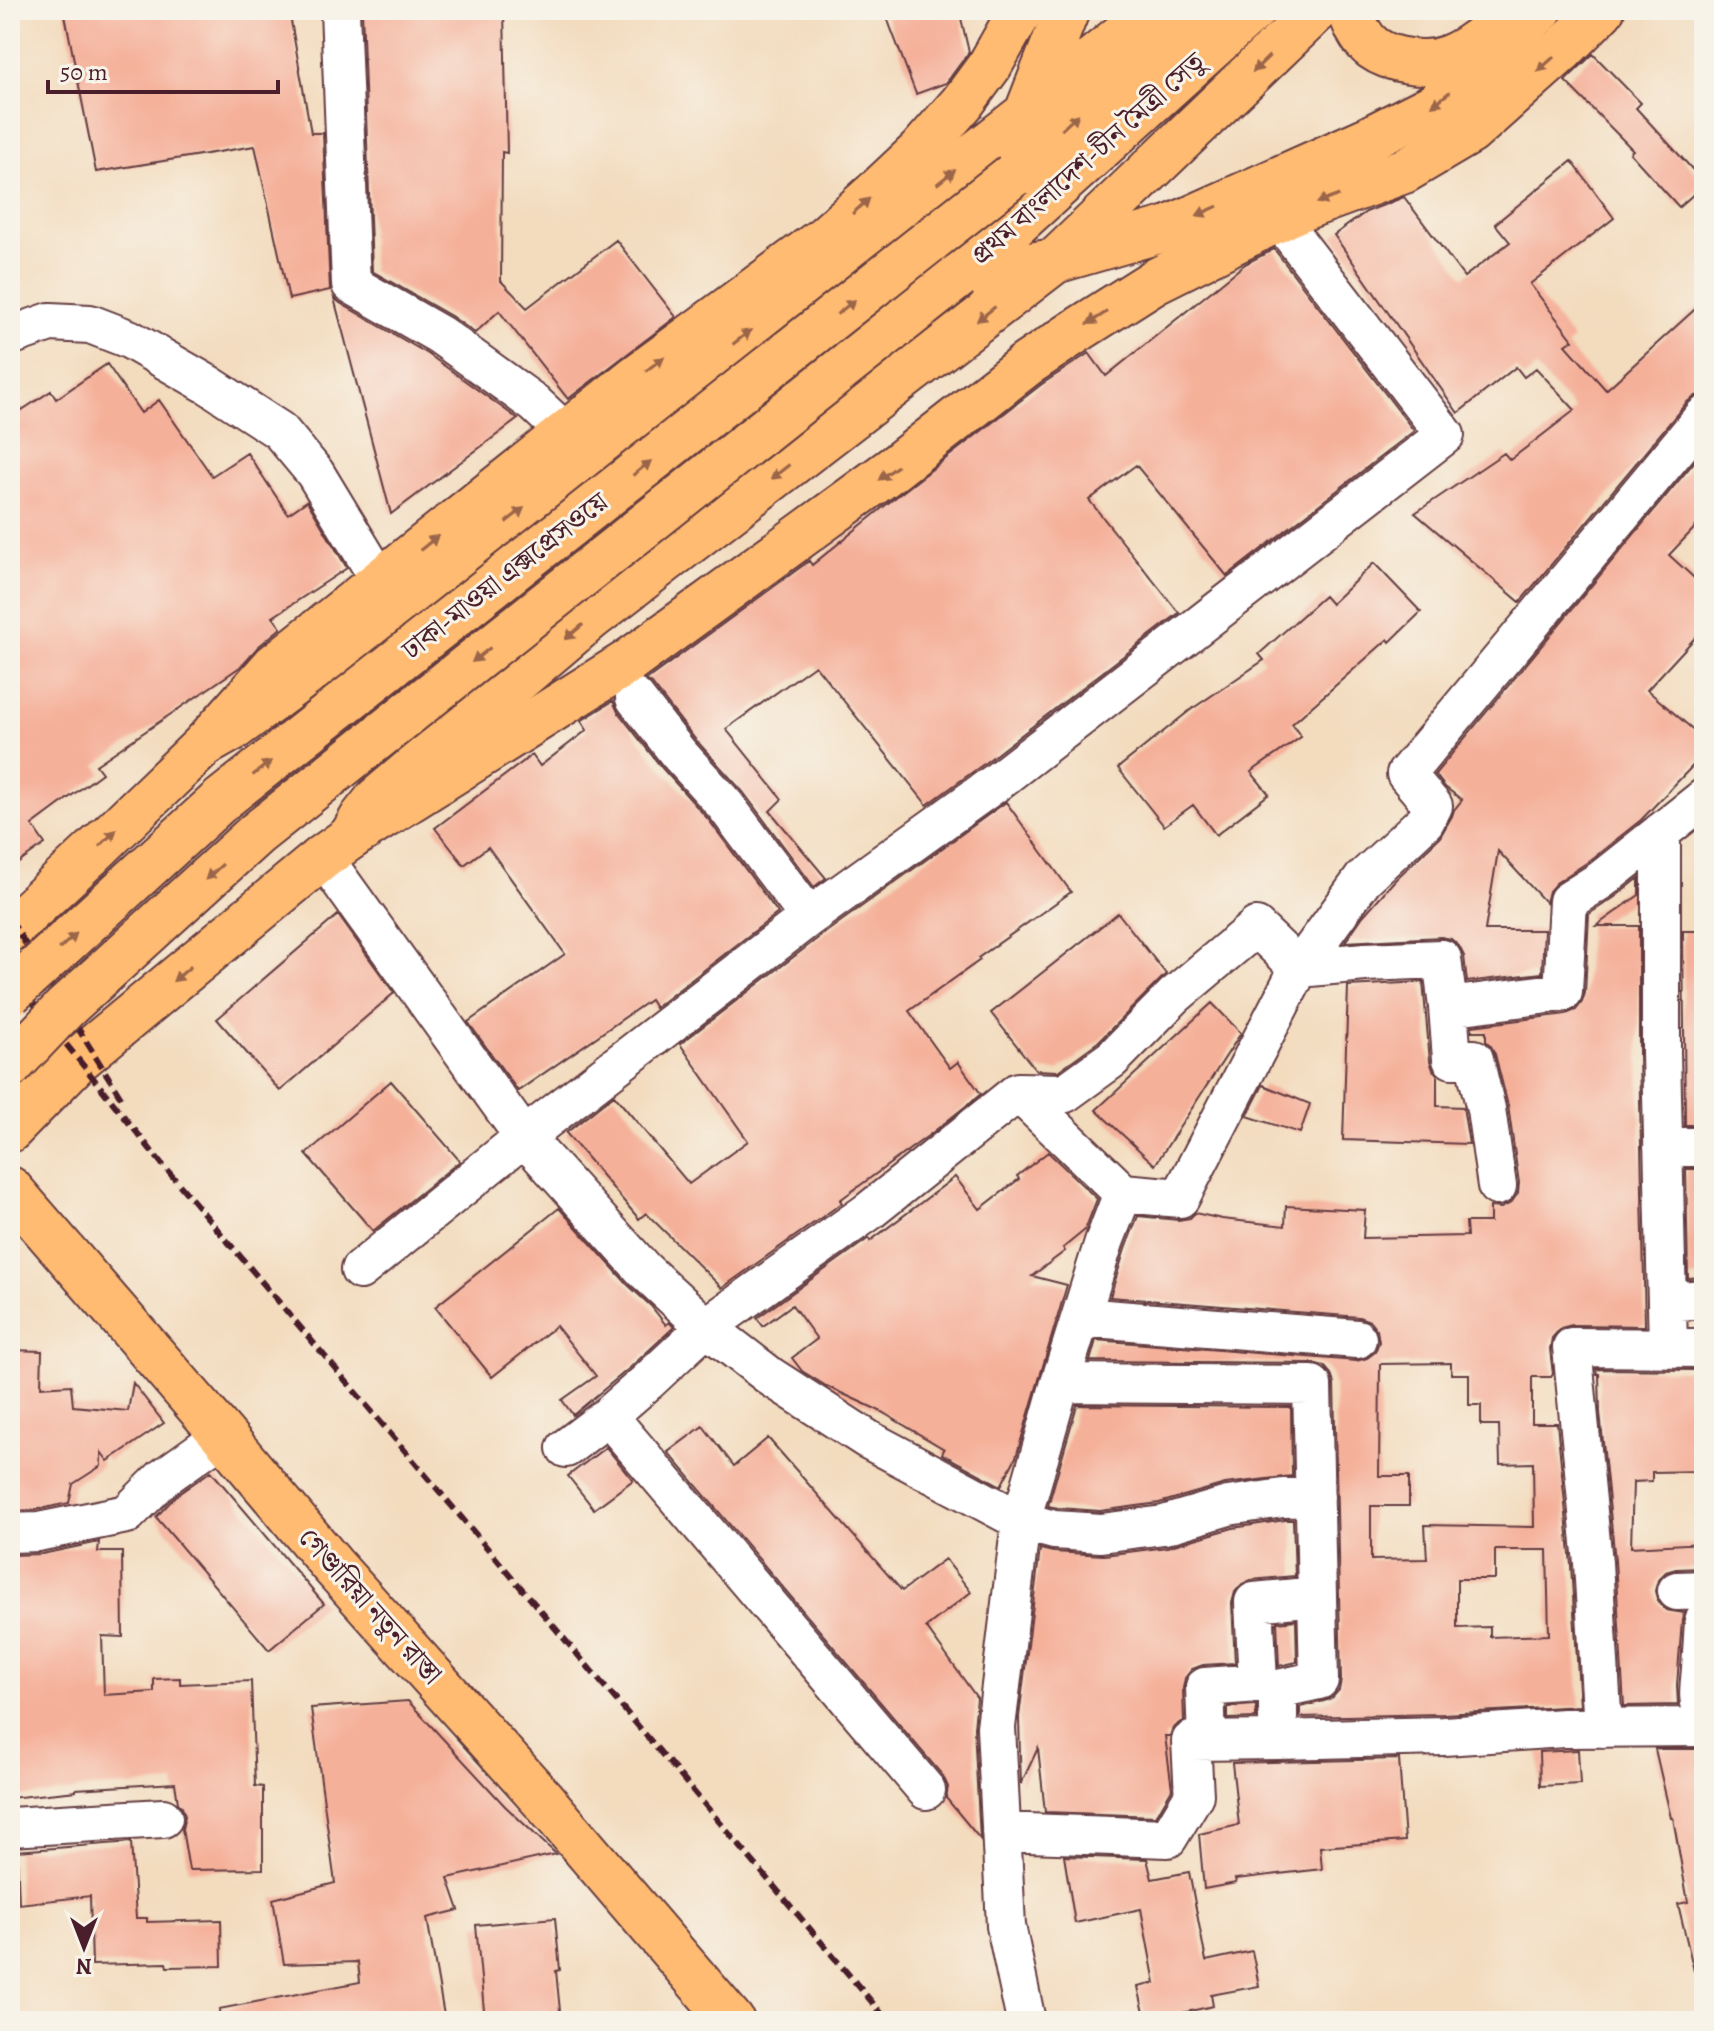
<svg xmlns="http://www.w3.org/2000/svg" width="1714" height="2031" font-family="Alegreya,'Noto Serif Bengali',serif">
  <style>
    .building { fill: #f5b09a; fill-rule: evenodd }
    .lines { fill: none; stroke-linecap: round; stroke-linejoin: round }
    .minor-casing { stroke: #633b41; stroke-width: 42 }
    .primary-casing { stroke: #633b41; stroke-width: 48 }
    .trunk-casing { stroke: #633b41; stroke-width: 48 }
    .motorway-casing { stroke: #633b41; stroke-width: 48 }
    .minor { stroke: #fff; stroke-width: 38 }
    .primary { stroke: #ffbb71; stroke-width: 44 }
    .trunk { stroke: #ffbb71; stroke-width: 44 }
    .motorway { stroke: #ffbb71; stroke-width: 44 }
    .rail { stroke: #4a1f2b; stroke-width: 6; stroke-dasharray: 12 6; stroke-linecap: butt }
    .motorway-bridge-casing { stroke: #633b41; stroke-width: 48; stroke-linecap: butt }
    .motorway-bridge { stroke: #ffbb71; stroke-width: 44 }
    .oneway { fill: #9b654a }
    .labels { text-anchor: middle; dominant-baseline: central; stroke-width: 6; stroke-linejoin: round; paint-order: stroke }
    .street-label { font-size: 28px; fill: #4a1f2b; stroke: #f7f3e8 }
  </style>
  <rect width="100%" height="100%" fill="#f7f3e8"/>
  <filter id="ink" filterUnits="userSpaceOnUse"><feTurbulence type="fractalNoise" baseFrequency=".0125" numOctaves="2"/><feDisplacementMap in="SourceGraphic" scale="16" xChannelSelector="R" yChannelSelector="G"/><feConvolveMatrix kernelMatrix="1 2 1 2 8 2 1 2 1" color-interpolation-filters="sRGB"/></filter>
  <filter id="wash" filterUnits="userSpaceOnUse"><feTurbulence type="fractalNoise" baseFrequency=".006" numOctaves="4" result="noise"/><feDisplacementMap in="SourceGraphic" scale="32" xChannelSelector="R" yChannelSelector="G"/><feGaussianBlur stdDeviation="1.8" result="paint"/><feColorMatrix in="noise" values="0 0 0 0 0 0 0 0 0 0 0 0 0 0 0 0 0 1.4 0 .05"/><feComposite in="paint" operator="in"/></filter>
  <g filter="url(#wash)">
    <rect width="100%" height="100%" fill="#f3dbbe"/>
    <g id="blocks">
      <!-- building -->
      <path class="building" d="M64,10h225l22,123h12l7,157 -41,9 -34,-153 -159,26z
        M362,10h142l3,143 -5,-1 -1,129 26,27 89,-68 60,77 -108,82 -69,-88 -24,22 -24,-17 -79,-45z
        M884,10h75l10,42 -23,31 -30,11z
        M1593,54l48,49 -5,5 68,74v3l-25,22 -49,-54 3,-3 -68,-69z
        M1572,161l42,57 -84,66 43,56 -7,5 40,45 98,-89v94l-8,1 -9,6 -167,200 -105,-89 89,-60 6,7 65,-50 -39,-42 -12,9 -8,-10 -58,46 -124,-178 32,-23 38,-15 60,80 46,-35 -15,-18z
        M1274,249l140,182 -187,145 -91,-111 -47,35 90,113 -198,153 -54,39 -112,-140 -89,64 56,70 -12,12 56,67 -12,9 -71,-95 -48,-53 -43,-55 -6,-4 163,-119 3,4 75,-61 155,-120 47,-31 17,23 139,-112z
        M334,298l6,5 88,51 90,65 -127,95z
        M107,364l34,49 18,-13 53,76 35,-23 41,61 19,-13 40,67 -74,49 8,11 -23,19 -18,20 -144,98 6,8 -70,52 13,19 -35,25v-451l41,-27 5,8z
        M1704,450v68l-35,37 35,32v41l-57,62 57,49v15l-63,66 -53,42 -32,21 -7,8 -3,12 -48,-52 -13,79h59l-2,43 -75,9 -3,-26 -5,-10 -8,-7 -10,-2 -96,5 18,-26 32,-36 45,-43 12,-21 2,-6 8,-10 -17,-13 -10,-13z
        M1374,563l47,49 -31,30 -2,-3 -96,85 9,13 -50,35 18,22 -53,41 -23,-30 -29,21 -46,-58 71,-57 75,-51 -5,-6 65,-58 7,8z
        M613,701l5,11 44,56 46,51 70,94 -123,95 -5,-8 -132,91 -50,-69 97,-68 -77,-107 -24,18 -29,-37 97,-73 8,11 47,-36 -6,-9z
        M1006,802l65,90 -93,66 2,2 -71,51 41,57 8,-6 23,32 -49,39 -92,67 2,3 -120,85 -76,-75 -7,6 -73,-86 48,-38 75,89 59,-43 -68,-97 142,-109z
        M1639,878v17l-43,31h43v128l6,272 -73,-1 -11,3 -9,10 -2,11 3,25 -2,3h-19v46h25l14,142 9,141 -137,8 -143,3v-10l24,-6 8,-3 7,-8 2,-10 -7,-296 -3,-10 -7,-8 -12,-3 -222,-2 6,-21 260,21 11,-3 8,-6 4,-10 -2,-12 -7,-9 -11,-4 -249,-20 15,-48 13,-33 40,4 12,-2 5,-5 27,6 63,7 1,-20 79,4 -2,28 104,-2 -1,-14h24v-15l11,1 10,-5 7,-10 1,-10 -11,-77 -13,-52 -4,-8 -5,-5v-10h-14v-5l94,-12 10,-4 6,-8 3,-9 4,-79 26,-17zM1451,1363v11h18v31h12v20h18l1,39 33,-1 1,64 -109,-2 2,34 -56,1v-54h38v-30h-30l1,-112zM1495,1550h52l2,85 -59,2v-10l-33,1v-49h38z
        M1118,913l48,61 -68,68 -40,29 -22,-1 -45,-57z
        M338,915l56,78 -114,98 -63,-72z
        M1683,931h21v194h-19z
        M1423,982l7,79 3,9 4,4v32l26,1 6,37 -126,-4 5,-154z
        M1212,1003l29,30 -86,132 -59,-55z
        M391,1081l69,80 -87,70 -67,-77z
        M1263,1085l47,19 -10,29 -53,-17z
        M1048,1152l49,47 -12,31 -22,18 2,3 -33,25 35,9 -51,172 -15,29 -59,-32 2,-5 -64,-38 -54,-25 -24,-15 -10,-13 25,-19 -25,-34 -29,21 -6,-8 112,-80 1,3 85,-64 25,32 39,-30 -2,-3z
        M1686,1169h18v108l-16,1z
        M559,1208l69,77 23,21 15,19 3,-3 5,5 -42,39 -59,49 -11,-15 34,-24 -40,-50 -64,51 -57,-70z
        M10,1350l32,1 -1,36 30,-2 2,21 55,5 5,-28 31,40 -56,38 -7,-9v14l-28,18 -4,19 -34,7 -25,1z
        M1596,1369l103,1v48h5v53l-52,1v9l-19,1 -2,65 73,-4v25l-28,1 -10,3 -8,8 -3,11 3,11 8,8 18,3 -2,7 -5,65 1,20 -54,1 -9,-145 -15,-149 -1,-38h-2z
        M1077,1405l214,2 1,69 -67,8 -66,19 -59,8 -42,-3 -10,-2z
        M703,1426l31,40 34,-28 134,153 43,-32 26,33 -45,35 51,71 -3,30 6,111 -34,-41 2,-11 -5,-11 -275,-324z
        M606,1447l27,33 -39,29 -26,-33z
        M211,1471l113,133 -55,46 -113,-133 21,-22z
        M1285,1520h8l2,56 -44,4 -9,4 -7,8 -3,11 3,60 -32,2 -11,4 -7,9 -2,10 1,33 -5,2 -7,7 -2,6h-5l7,53 -16,27 -111,-4 -7,-64 -17,36 -1,-28 -1,-39 21,-168 13,3 51,3 63,-8 66,-19z
        M99,1542l-1,10h24l1,85 -21,-1 2,59 50,-3v-13l26,-1v6l71,-3 4,105 8,1v82l-74,1 -7,-41 3,-13 -3,-9 -4,-4 -3,-20 -99,6v2l-66,7v-243l32,-1z
        M1296,1620l1,42 -18,4 -2,-44z
        M408,1701l97,105 51,48 -108,24 11,32 -32,8 18,103h-225l-1,-12 141,-27 -2,-20 -74,2 -11,-65 62,-16 -24,-175z
        M1256,1705v13l-28,1v-12z
        M1655,1749h45l4,19v202l-10,1 -16,-67 10,-2 -15,-84h-2z
        M1578,1750l2,34 -40,2 -1,-34z
        M1399,1759l6,82 -85,6 2,22 -87,10 1,4 -32,6 -5,-55 40,-9 -7,-62z
        M131,1842l5,76h11v4l74,-2 1,46 -55,1 -1,-4 -74,2 -2,-69 -71,8 -2,-53z
        M1064,1856l83,3 5,20 37,-7 17,89 46,-10 7,35 -48,9 2,11 -67,15 -8,-34 17,-4 -14,-74 -66,14z
        M555,1918l5,52 -4,1 5,50h-76l-9,-96z"/>
    </g>
  </g>
  <g filter="url(#ink)">
    <use href="#blocks" fill-opacity="0" stroke="#633b41" stroke-width="2"/>
    <g class="lines">
      <defs>
        <path id="minor" d="M340,10l11,274 89,51 94,68 32,30
          M10,336l40,-14 40,2 39,15 80,46 71,46 35,42 66,109
          M635,698l43,55 47,52 84,112
          M1661,832v221l7,294
          M323,857l201,280 120,133 62,57 65,50 96,62 154,82 33,9 47,3 63,-8 64,-19 55,-8 32,-1
          M1448,1007l4,52h22l12,50 11,77
          M1018,1092l105,101
          M1663,1147h41
          M360,1270l164,-133 285,-220 185,-133 451,-349 -166,-216
          M1667,1302l37,-3
          M1081,1317l276,22
          M608,1416l318,374
          M566,1448l42,-32 39,-34 59,-55 162,-115 150,-120 47,1 47,-34 62,-63 82,-69 43,41 66,-6 77,-3 6,48 115,-15 5,-91 33,-21 103,-82
          M10,1533l28,-1 89,-18 36,-36 60,-43
          M1677,1591l27,-1
          M1704,1621c-1,16 -2,31 -3,47 -1,17 -5,31 3,46
          M1603,1728l-10,-165 -21,-216 132,1
          M1278,1740l166,-4 120,-8 140,-1
          M1207,1741l-2,-54 53,-4 -4,-81 63,-6
          M10,1827l153,-9
          M1001,1832l167,6 26,-43 -3,-54 87,-1v-51l41,-9 -7,-295 -252,-2
          M1026,2021l-20,-95 -10,-199 25,-206 39,-138 44,-141 19,-49 57,5 119,-230 64,-89 62,-58 8,-15 -27,-32 298,-358"/>
        <path id="primary" d="M10,1189l213,246 109,130 211,235 189,221"/>
        <path id="trunk" d="M10,929l81,-75 114,-110 69,-78 361,-288 191,-141 46,-41 48,-45 42,-48 28,-38 31,-55
          M10,1130l68,-70 245,-203 28,-20 277,-175 266,-194 133,-104 54,-36 74,-47 140,-70 109,-40 66,-39 93,-83 39,-39"/>
        <path id="motorway" d="M1350,10c4,13 11,29 23,38 18,13 53,18 74,10 16,-6 30,-16 43,-27
          M1028,110l39,-100
          M1013,175l179,-165
          M959,276l96,-15 114,-33 197,-88 69,-35 66,-56 39,-39
          M959,276l294,-266
          M205,744l30,-17 176,-130 615,-483 127,-104
          M351,837l11,-19 15,-19 215,-182 463,-356 262,-251"/>
      </defs>
      <!-- minor casing -->
      <use href="#minor" class="minor-casing"/>
      <!-- primary casing -->
      <use href="#primary" class="primary-casing"/>
      <!-- trunk casing -->
      <use href="#trunk" class="trunk-casing"/>
      <!-- motorway casing -->
      <use href="#motorway" class="motorway-casing"/>
      <!-- minor -->
      <use href="#minor" class="minor"/>
      <!-- primary -->
      <use href="#primary" class="primary"/>
      <!-- trunk -->
      <use href="#trunk" class="trunk"/>
      <!-- motorway -->
      <use href="#motorway" class="motorway"/>
      <!-- rail -->
      <path class="rail" d="M10,919l112,180
        M10,974l152,190 726,857"/>
      <defs>
        <path id="motorway-bridge" d="M10,993l211,-193 792,-625
          M10,1066l55,-58 191,-174 703,-558"/>
      </defs>
      <!-- motorway-bridge casing -->
      <use href="#motorway-bridge" class="motorway-bridge-casing"/>
      <!-- motorway-bridge -->
      <use href="#motorway-bridge" class="motorway-bridge"/>
    </g>
    <!-- one-way arrows -->
    <defs><path id="oneway-solid" d="M-6-.8H1V-3.2L6.5 0L1 3.2V.8H-6Z" transform="scale(2)"/></defs>
    <g class="oneway">
      <use href="#oneway-solid" transform="translate(1261 64) rotate(136)"/>
      <use href="#oneway-solid" transform="translate(1546 64) rotate(138)"/>
      <use href="#oneway-solid" transform="translate(1441 99) rotate(142)"/>
      <use href="#oneway-solid" transform="translate(1070 122) rotate(-43)"/>
      <use href="#oneway-solid" transform="translate(946 177) rotate(-38)"/>
      <use href="#oneway-solid" transform="translate(1328 199) rotate(160)"/>
      <use href="#oneway-solid" transform="translate(861 206) rotate(-42)"/>
      <use href="#oneway-solid" transform="translate(1207 211) rotate(156)"/>
      <use href="#oneway-solid" transform="translate(846 307) rotate(-38)"/>
      <use href="#oneway-solid" transform="translate(986 314) rotate(142)"/>
      <use href="#oneway-solid" transform="translate(1097 318) rotate(148)"/>
      <use href="#oneway-solid" transform="translate(742 337) rotate(-38)"/>
      <use href="#oneway-solid" transform="translate(655 364) rotate(-37)"/>
      <use href="#oneway-solid" transform="translate(642 468) rotate(-38)"/>
      <use href="#oneway-solid" transform="translate(780 472) rotate(142)"/>
      <use href="#oneway-solid" transform="translate(888 473) rotate(144)"/>
      <use href="#oneway-solid" transform="translate(515 515) rotate(-38)"/>
      <use href="#oneway-solid" transform="translate(429 543) rotate(-39)"/>
      <use href="#oneway-solid" transform="translate(574 632) rotate(140)"/>
      <use href="#oneway-solid" transform="translate(481 655) rotate(142)"/>
      <use href="#oneway-solid" transform="translate(262 768) rotate(-38)"/>
      <use href="#oneway-solid" transform="translate(108 838) rotate(-44)"/>
      <use href="#oneway-solid" transform="translate(214 872) rotate(138)"/>
      <use href="#oneway-solid" transform="translate(68 941) rotate(-42)"/>
      <use href="#oneway-solid" transform="translate(182 974) rotate(140)"/>
    </g>
  </g>
  <g class="labels">
    <!-- street labels -->
    <g class="street-label">
      <text transform="translate(1088 159) rotate(-42)">প্রথম বাংলাদেশ-চীন মৈত্রী সেতু</text>
      <text transform="translate(505 576) rotate(-38)">ঢাকা-মাওয়া এক্সপ্রেসওয়ে</text>
      <text transform="translate(370 1606) rotate(48)">গেণ্ডারিয়া নতুন রাস্তা</text>
    </g>
  </g>
  <!-- margin -->
  <rect width="1714" height="2031" fill="none" stroke="#f7f3e8" stroke-width="40"/>
  <!-- north arrow -->
  <g transform="translate(84 1947) rotate(180)" stroke="#f7f3e8" stroke-width="6" paint-order="stroke">
  <path d="M0-6L14 30L0 20L-14 30Z" fill="#4a1f2b"/>
  <text y="-12" font-size="22" font-weight="bold" text-anchor="middle" fill="#4a1f2b">N</text>
  </g>
  <!-- scale -->
  <path d="M48 80v12h230v-12" fill="none" stroke="#4a1f2b" stroke-width="4"/>
  <text x="60" y="80" font-size="24" fill="#4a1f2b" stroke="#f7f3e8" stroke-width="6" paint-order="stroke">50 m</text>
</svg>
